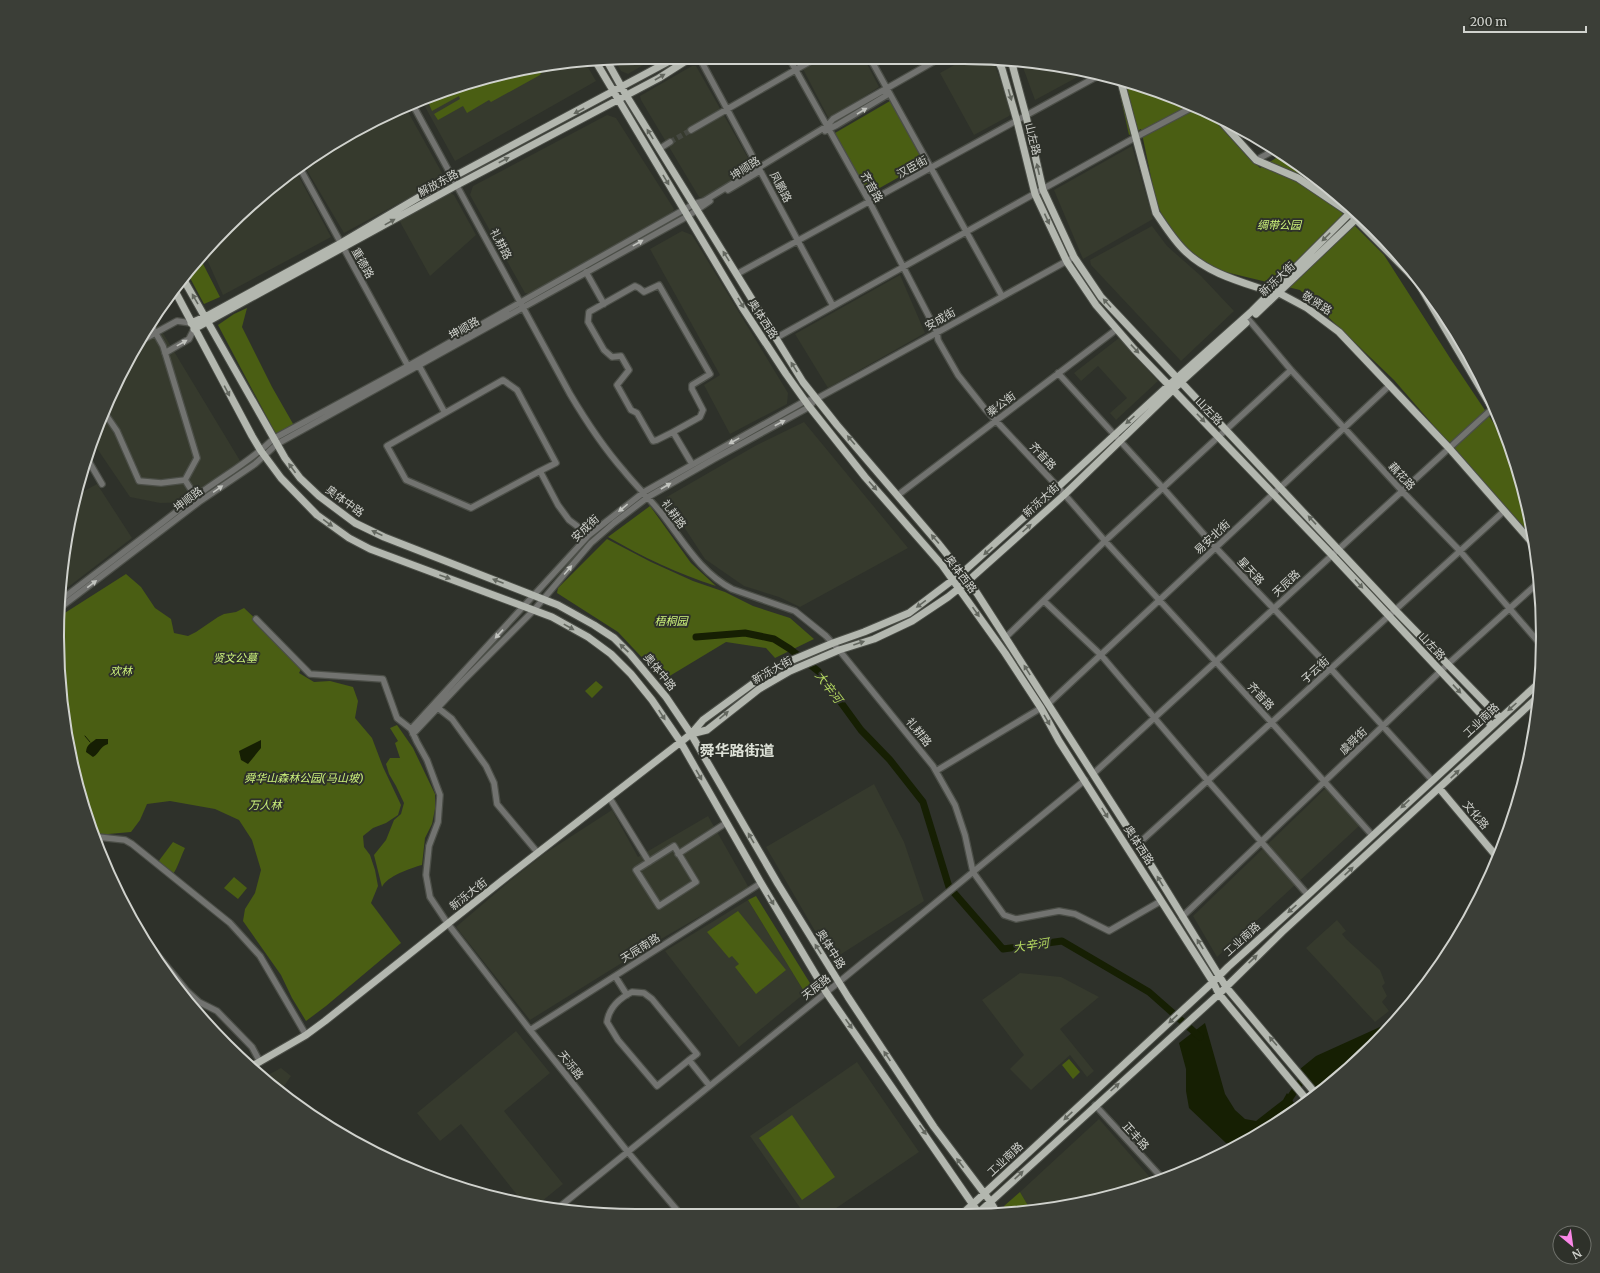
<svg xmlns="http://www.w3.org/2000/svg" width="1600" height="1273" font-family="Merriweather,'Noto Sans SC',serif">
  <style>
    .built { fill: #363a2d }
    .green { fill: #4a5e13 }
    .water { fill: #161f03 }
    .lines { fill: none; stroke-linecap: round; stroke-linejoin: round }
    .stream { stroke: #161f03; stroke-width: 1 }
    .river { stroke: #161f03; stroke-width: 7 }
    .minor-tunnel { stroke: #464942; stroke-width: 5.5; stroke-dasharray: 5.5 3; stroke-linecap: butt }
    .minor-casing { stroke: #4b4e47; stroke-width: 8 }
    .major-casing { stroke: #4b4e47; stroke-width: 9 }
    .minor { stroke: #727370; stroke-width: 5.5 }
    .major { stroke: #b3b7af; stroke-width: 7 }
    .oneway { fill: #63675f }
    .oneway2 { fill: #c2c4bf }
    .labels { text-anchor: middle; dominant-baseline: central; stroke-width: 4; stroke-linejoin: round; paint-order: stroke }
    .street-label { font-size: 11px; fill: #d0d2cd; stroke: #2e312a }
    .park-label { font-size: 11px; font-style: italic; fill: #cef47c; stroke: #2e312a }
    .water-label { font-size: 12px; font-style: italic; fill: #b4d860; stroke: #2e312a }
    .district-label { font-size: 15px; font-weight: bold; fill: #dee2d8; stroke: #2e312a }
    .rim { fill: none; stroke: #d0d2cd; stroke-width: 2 }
  </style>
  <rect width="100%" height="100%" fill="#2e312a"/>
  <!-- built -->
  <path class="built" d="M636,57h21l-29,17 -7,-3 -6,-11z
    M819,58h45l15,29 -50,32 -27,-52z
    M967,58h25l20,53 -3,5 -35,19 -34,-62z
    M1021,62l62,12 -48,26z
    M586,64l10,17 -141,80 -32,-58 64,-26z
    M692,66h4l56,99 -1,4 -49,29 -3,-1 -58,-97 -1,-4z
    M407,110l35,63 -2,8 -96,52 -39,-66 42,-32z
    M607,115l9,3 58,91 -3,6 -141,79 -5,-1 -55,-98 3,-9z
    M1132,146l21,73 -70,40 -29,-69z
    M297,173l34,64 -108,58 -18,-40 22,-28z
    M450,193l4,2 22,40 -46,41 -31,-56z
    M1152,226l15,20 34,30 33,35 -53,50 -90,-96 -1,-5z
    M682,231l10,4 96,158 -1,11 -57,30 -26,-49 16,-10 -70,-126z
    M900,275l25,58 -97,55 -33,-54z
    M155,320l87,144 -49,38 -33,1 -30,-6 -36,-53 41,-97z
    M1119,338l39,43 -42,39 -6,-7 17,-15 -29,-32 -17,15 -7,-8z
    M804,422l104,126 -108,59 -21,-10 -35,-11 -39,-27 -40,-61 90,-52z
    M97,484l35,54 -69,53 12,-95z
    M874,784l30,58 20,59 -92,59 -66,-113z
    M1326,788l33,38 -142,131 -24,-41z
    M612,810l26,47 70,-41 41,72 -100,58 -119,74 -74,-93 55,-47 33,-26z
    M748,900l57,93 -66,54 -74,-96z
    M1337,920l9,11 -4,3 4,5 34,31 5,13 -3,3 5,10 -5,6 7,9 -14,11 -69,-74z
    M1020,973l41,4 38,20 -39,32 34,42 -7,6 -17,-22 -39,35 -21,-21 14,-14 -42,-55z
    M516,1031l34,42 -46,38 59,73 -27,22 -11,-1 -64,-81 -21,17 -23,-28z
    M857,1062l62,90 -93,63h-21l-55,-79z
    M281,1068l10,8 -9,13 -16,-13z
    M1099,1119l56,64 -5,2 -120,24 -10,-17z"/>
  <!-- green -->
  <path class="green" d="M540,70l2,2 -2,3 -49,27 -2,-2 -22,13 -4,-7 -25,14 -4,-6 26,-15 -1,-3 -27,15 -3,-7 24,-13 34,-14z
    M1117,81l33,7 58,26 52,54 21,-13 62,44 -8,7 49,49 66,103 61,91 22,91 -139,-160 -94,-90 -91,-22 -28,-25 -20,-30 -5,-12 -15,-72 -12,6z
    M890,101l34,62 -55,31 -34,-61z
    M201,260l19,37 -16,7 -15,-28z
    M247,308l-5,19 30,60 24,42 -17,11 -61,-115 16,-11z
    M650,506l41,57 25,23c-38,-12 -73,-29 -108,-49z
    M607,539l44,23 42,19 32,11 28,14 37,12 24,21 -39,19 -9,-10 -40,-6 -63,38 -45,-48 -61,-39 1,-5z
    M126,574l15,13 14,21 16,11 3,14 14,3 8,-4 22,-15 6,-3 12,-2 8,-4 30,28 28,31 -3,6 15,9 16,-1 23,6 5,14 -3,17 17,20 11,29 18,38 -3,10 -12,8 -13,5 -10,8 1,11 6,8 5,15 3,16 -7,17 30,40 -75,63 -20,15 -14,-23 -11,-23 -38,-54 2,-12 10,-16 6,-23 -9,-30 -13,-20 -24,-11 -45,-8 -23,3 -7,16 -9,12 -34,3 -20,-49 -20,-150 3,-20z
    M596,681l7,6 -11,11 -7,-7z
    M397,725l16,23 22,46v15l-3,15 -7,14 -3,27c-11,3 -35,11 -40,22l-8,-32 12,-15 8,-20 7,-6 3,-11 -8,-17 -7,-12 -3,-10 4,-6h10l-5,-15 3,-2 -8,-13z
    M173,842l12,6c-4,8 -8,21 -12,26l-15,-12z
    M234,877l13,11 -9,11 -14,-11z
    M756,896l57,92 -8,5 -57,-93z
    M738,911l48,59 -30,24 -21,-27 4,-3 -7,-8 -3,2 -22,-26z
    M1069,1059l11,13 -7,7 -11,-14z
    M792,1115l43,62 -33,23 -43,-62z
    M1020,1192l10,17 -22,4 -4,-7z"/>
  <!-- water -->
  <path class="water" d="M96,739h12v5c-9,3 -8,9 -15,13l-7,-5c1,-8 4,-8 10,-13z
    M261,740v8l-13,16 -7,-4 -2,-9z
    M1391,1022h2l-48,50 -26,20 -19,-23 16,-13z
    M1205,1023l20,71 10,16 10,9 11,2 27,-21 4,-7 10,14 -44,31 -8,4 -19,1 -37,-35 -3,-17v-22l-7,-26z"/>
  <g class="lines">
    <!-- stream -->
    <path class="stream" d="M85,736l5,6"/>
    <!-- river -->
    <path class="river" d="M696,637l49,-4 29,6 16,10 28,22 43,59 29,30 33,42 26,85 54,62 59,-8 87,51 51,45
      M1285,1105l21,-31"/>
    <!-- minor-tunnel -->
    <path class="minor-tunnel" d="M670,142l21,-12"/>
    <defs>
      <path id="minor" d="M699,57l134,249
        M789,58l80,143 68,131 1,8 20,35 27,34 73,78 47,54 167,182 100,112
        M870,58l132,238
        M414,107l156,287c16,27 33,53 54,77 12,15 26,28 38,43 22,28 38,58 70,75l63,22 31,25 13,14 94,116 22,39 10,30 8,37 31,43 12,4 43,-8 16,3 34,17 52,-30
        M691,130l125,-72
        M825,131l12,-6 50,-30 -1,-7
        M659,149l11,-7
        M1256,160l19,-10
        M301,170l107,196
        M728,190l32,-19
        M586,272l18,32
        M737,274l359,-197
        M1249,320l42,50 111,121 58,60 81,94
        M151,325l12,21 34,112 -12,22 12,19
        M144,335l2,3 31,-17 14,2
        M776,338l360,-201 57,-30
        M165,353l24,-14 5,-10
        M417,362l28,51 58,-33 14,10 39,73 -16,8 18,34 11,15 20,15
        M1058,373l105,115 53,60 115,121 101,111
        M445,413l-58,33 19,34 65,28 69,-37
        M106,415l11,16 22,50 22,2 24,-3
        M673,432l27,-15 3,-7 -11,-21v-4l18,-11 -51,-89 -15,7 -5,-4 -4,-2 -46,26 -1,10 16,28 8,7 9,-1 8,14 -12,15 14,25 6,3 16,28 4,-1 16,-8 19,32
        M88,460l14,24
        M898,495l219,-166
        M62,599c44,-34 89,-67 133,-102 26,-20 55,-35 78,-58l135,-73 286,-162 10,-3 123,-75 6,-7 107,-61
        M1044,601l57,54 107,126 100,114
        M61,607l138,-105 56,-38 22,-20 411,-228 22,-15
        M256,619l54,55 73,5 14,39 14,11 6,13 10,18 13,35 -2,27 -9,24 -3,29 4,22 18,27 82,106 97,121 55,65
        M1005,638l100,-97 186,-171
        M1048,704l342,-319
        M438,708l14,11 34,47 8,17 3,21 41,49
        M411,729l178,-194 55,-43 161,-91 11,-2 46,-25 212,-117
        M413,734l49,-52 72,-72 57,-67 23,-20 34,-26 66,-38 95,-52 7,-8
        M936,771l105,-63
        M1093,774l400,-366
        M609,797l40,65
        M98,837l27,3 7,4 98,79 30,33 46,79
        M1138,844l366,-333
        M674,846l22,36 -37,24 -23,-36z
        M678,854l48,-31
        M1182,917l266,-253 91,-82
        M142,936l45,55 12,11 18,9 35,36 8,15
        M615,976l12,19
        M530,1030l231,-147
        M689,1060l-32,26 -39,-46 -11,-18c2,-14 13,-24 25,-30l12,1 8,6 45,55 -8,6 20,25
        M1095,1105l68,74
        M558,1208l281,-226 246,-202"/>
      <path id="major" d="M997,58l5,11 15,52 18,73 32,68 29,43 38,44 198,206 160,171
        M1011,60l15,56 17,74 31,67 27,40 294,313 105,108
        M607,61l19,34 177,287 34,43 101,118 35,44 165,257 88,143 90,107
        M596,62l146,245 44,67 22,31 57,72 77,88 63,88 36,55 18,33 154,241 6,12 88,106
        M1121,82l35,131c9,13 18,28 30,39 23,22 56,30 85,40l8,1 28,15 32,24 110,116 86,98
        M1218,118l38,42 42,18 52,35 67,68 81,137
        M185,282l100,176 15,20 19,18 36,27 29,14 174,68 36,20 20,13 16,16 36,43 25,37 87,150 70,113 86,130 56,74 8,14
        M176,293l76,143 9,15 20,27 36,37 32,23 21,11 182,68 36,20 23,17 20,20 21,26 28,41 81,142 65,109 154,223
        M1256,314l103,-98
        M191,323l14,-6 136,-74 112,-66 224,-120
        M194,329l263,-144 202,-107 33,-21
        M691,734l16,-4 52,-41 31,-18 49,-21 35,-11 38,-18 36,-24 20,-16 96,-86 117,-113 65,-59
        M1439,788l58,69
        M254,1065l52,-30 19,-14 179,-142 187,-145 12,-14 52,-38 28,-18 50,-21 31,-11 45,-19 53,-40 96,-86 111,-102 83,-74 102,-102
        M961,1215l252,-233 15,-15 80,-72 233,-214
        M976,1215l243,-221 63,-62 256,-235"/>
    </defs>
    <!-- minor casing -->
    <use href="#minor" class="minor-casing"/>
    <!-- major casing -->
    <use href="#major" class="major-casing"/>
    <!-- minor -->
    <use href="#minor" class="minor"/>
    <!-- major -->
    <use href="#major" class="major"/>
  </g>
  <!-- one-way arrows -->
  <defs><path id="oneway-solid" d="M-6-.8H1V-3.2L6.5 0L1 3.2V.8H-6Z"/></defs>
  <g class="oneway">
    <use href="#oneway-solid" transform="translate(660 77) rotate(-30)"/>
    <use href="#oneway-solid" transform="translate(1010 95) rotate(74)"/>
    <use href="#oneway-solid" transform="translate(579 111) rotate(152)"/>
    <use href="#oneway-solid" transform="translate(650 134) rotate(-122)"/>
    <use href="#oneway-solid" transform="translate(504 160) rotate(-28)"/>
    <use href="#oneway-solid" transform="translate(1038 169) rotate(-103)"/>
    <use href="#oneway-solid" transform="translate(666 180) rotate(59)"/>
    <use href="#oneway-solid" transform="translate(1047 219) rotate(65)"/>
    <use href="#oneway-solid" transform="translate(390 222) rotate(-29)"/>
    <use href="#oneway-solid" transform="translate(1326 237) rotate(135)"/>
    <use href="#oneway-solid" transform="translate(726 256) rotate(-122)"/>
    <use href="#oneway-solid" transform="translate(195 299) rotate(-120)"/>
    <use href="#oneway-solid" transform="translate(741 303) rotate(58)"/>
    <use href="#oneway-solid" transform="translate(1107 303) rotate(-132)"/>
    <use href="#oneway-solid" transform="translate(1135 349) rotate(47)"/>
    <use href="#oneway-solid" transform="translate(794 367) rotate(-122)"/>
    <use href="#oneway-solid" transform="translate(227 391) rotate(62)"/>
    <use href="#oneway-solid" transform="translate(1201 418) rotate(46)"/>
    <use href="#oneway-solid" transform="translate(1130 420) rotate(138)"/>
    <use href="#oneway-solid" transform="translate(851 440) rotate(-130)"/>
    <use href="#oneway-solid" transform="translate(292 468) rotate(-126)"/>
    <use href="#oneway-solid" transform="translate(873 486) rotate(48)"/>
    <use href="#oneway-solid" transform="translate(1312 520) rotate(-133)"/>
    <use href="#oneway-solid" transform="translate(328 523) rotate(36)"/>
    <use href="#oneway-solid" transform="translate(1027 528) rotate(-42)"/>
    <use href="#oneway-solid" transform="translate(377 533) rotate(-155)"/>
    <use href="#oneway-solid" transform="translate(935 539) rotate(-130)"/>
    <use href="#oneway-solid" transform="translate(988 551) rotate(138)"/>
    <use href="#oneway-solid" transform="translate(445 577) rotate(20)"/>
    <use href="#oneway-solid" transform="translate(498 581) rotate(-159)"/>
    <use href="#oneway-solid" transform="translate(1359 584) rotate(48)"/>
    <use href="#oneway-solid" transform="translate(921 604) rotate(144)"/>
    <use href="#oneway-solid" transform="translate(976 612) rotate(55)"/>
    <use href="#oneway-solid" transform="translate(569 627) rotate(29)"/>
    <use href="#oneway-solid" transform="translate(859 643) rotate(-19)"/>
    <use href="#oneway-solid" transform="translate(624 648) rotate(-137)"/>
    <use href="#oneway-solid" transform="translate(1027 670) rotate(-122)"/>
    <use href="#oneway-solid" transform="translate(1457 689) rotate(47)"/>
    <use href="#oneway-solid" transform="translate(1512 707) rotate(138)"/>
    <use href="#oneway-solid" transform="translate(662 715) rotate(57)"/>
    <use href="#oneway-solid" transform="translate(724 715) rotate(-40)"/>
    <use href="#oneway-solid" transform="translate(1047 720) rotate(60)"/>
    <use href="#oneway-solid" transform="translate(1455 774) rotate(-43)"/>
    <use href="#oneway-solid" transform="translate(699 775) rotate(60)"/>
    <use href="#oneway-solid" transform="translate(1405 804) rotate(137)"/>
    <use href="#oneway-solid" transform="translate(1105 813) rotate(58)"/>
    <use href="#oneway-solid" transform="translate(751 838) rotate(-120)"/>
    <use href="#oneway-solid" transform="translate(1349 871) rotate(-43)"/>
    <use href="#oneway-solid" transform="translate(1160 881) rotate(-121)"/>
    <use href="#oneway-solid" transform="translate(771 900) rotate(59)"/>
    <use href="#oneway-solid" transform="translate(1292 909) rotate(138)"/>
    <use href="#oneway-solid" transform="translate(1200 944) rotate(-122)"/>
    <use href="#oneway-solid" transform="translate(818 949) rotate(-122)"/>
    <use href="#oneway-solid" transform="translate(1253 959) rotate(-43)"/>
    <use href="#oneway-solid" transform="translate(1173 1019) rotate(137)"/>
    <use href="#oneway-solid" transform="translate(849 1024) rotate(55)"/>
    <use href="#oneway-solid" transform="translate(1273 1041) rotate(-131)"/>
    <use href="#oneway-solid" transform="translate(887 1056) rotate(-124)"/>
    <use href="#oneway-solid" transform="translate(1115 1087) rotate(-42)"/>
    <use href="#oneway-solid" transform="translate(1068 1116) rotate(137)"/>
    <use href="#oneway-solid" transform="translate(923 1130) rotate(55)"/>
    <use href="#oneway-solid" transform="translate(960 1163) rotate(-127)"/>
    <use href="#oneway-solid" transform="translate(1019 1175) rotate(-43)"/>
  </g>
  <g class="oneway2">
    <use href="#oneway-solid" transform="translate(862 111) rotate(-31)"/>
    <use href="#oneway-solid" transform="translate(638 243) rotate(-29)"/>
    <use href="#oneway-solid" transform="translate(182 343) rotate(-29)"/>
    <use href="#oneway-solid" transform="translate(780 423) rotate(-28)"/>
    <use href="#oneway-solid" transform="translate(734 441) rotate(151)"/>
    <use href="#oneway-solid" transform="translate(666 486) rotate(-30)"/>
    <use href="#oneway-solid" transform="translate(218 489) rotate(-35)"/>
    <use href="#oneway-solid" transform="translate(623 508) rotate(141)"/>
    <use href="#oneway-solid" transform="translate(568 570) rotate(-49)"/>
    <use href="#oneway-solid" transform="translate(92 584) rotate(-37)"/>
    <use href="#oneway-solid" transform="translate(499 634) rotate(133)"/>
  </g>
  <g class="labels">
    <!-- street labels -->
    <g class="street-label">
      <text transform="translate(1033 139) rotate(76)">山左路</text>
      <text transform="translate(912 167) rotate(-29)">汉臣街</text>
      <text transform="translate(745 168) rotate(-32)">坤顺路</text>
      <text transform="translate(438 183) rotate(-28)">解放东路</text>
      <text transform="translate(781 187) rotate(62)">凤鹏路</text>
      <text transform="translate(872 187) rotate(61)">齐音路</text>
      <text transform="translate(501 244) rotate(62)">礼耕路</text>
      <text transform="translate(363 263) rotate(61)">重德路</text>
      <text transform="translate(1277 279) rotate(-43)">新泺大街</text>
      <text transform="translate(1317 303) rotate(33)">敬贤路</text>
      <text transform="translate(763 319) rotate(57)">奥体西路</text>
      <text transform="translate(940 319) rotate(-29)">安成街</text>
      <text transform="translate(464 328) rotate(-29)">坤顺路</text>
      <text transform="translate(1001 404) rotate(-37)">秦公街</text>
      <text transform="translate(1209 411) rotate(46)">山左路</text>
      <text transform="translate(1043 456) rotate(47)">齐音路</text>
      <text transform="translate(1402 476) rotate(47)">藕花路</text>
      <text transform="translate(188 499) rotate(-37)">坤顺路</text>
      <text transform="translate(1041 500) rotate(-42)">新泺大街</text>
      <text transform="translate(345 501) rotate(36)">奥体中路</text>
      <text transform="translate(674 514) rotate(53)">礼耕路</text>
      <text transform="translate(585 528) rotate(-43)">安成街</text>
      <text transform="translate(1212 537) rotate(-43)">易安北街</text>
      <text transform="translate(1251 571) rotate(47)">星天路</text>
      <text transform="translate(961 574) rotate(53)">奥体西路</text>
      <text transform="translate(1286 583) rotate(-43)">天辰路</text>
      <text transform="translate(1432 646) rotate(47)">山左路</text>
      <text transform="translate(772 670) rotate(-29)">新泺大街</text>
      <text transform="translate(1315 670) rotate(-42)">子云街</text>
      <text transform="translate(660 672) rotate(51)">奥体中路</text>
      <text transform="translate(1261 696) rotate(47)">齐音路</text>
      <text transform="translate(1481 720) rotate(-43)">工业南路</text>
      <text transform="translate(919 732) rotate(51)">礼耕路</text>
      <text transform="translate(1353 741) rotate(-44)">虞舜街</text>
      <text transform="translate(1476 815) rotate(50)">文化路</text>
      <text transform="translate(1139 845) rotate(57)">奥体西路</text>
      <text transform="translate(468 894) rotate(-38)">新泺大街</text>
      <text transform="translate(1242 939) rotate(-42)">工业南路</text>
      <text transform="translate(640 948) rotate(-32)">天辰南路</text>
      <text transform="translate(831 949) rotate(58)">奥体中路</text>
      <text transform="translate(816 987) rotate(-38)">天辰路</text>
      <text transform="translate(571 1065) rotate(52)">天泺路</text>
      <text transform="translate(1136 1136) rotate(48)">正丰路</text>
      <text transform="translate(1005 1159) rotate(-43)">工业南路</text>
    </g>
    <!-- park labels -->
    <g class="park-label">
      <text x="1279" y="225">绸带公园</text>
      <text x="671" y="621">梧桐园</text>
      <text x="235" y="658">贤文公墓</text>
      <text x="121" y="671">欢林</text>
      <text x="304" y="778">舜华山森林公园(马山坡)</text>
      <text x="265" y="805">万人林</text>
    </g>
    <!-- water labels -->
    <g class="water-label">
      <text transform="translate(829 687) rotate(53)">大辛河</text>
      <text transform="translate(1031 945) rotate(-8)">大辛河</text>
    </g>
    <!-- district labels -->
    <g class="district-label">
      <text x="737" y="750">舜华路街道</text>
    </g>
  </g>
  <!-- crop -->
  <path d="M0 0H1600V1273H0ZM636 64H964A572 572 0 0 1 1536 636V637A572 572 0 0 1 964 1209H636A572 572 0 0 1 64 637V636A572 572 0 0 1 636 64Z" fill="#3b3e37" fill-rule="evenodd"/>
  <path class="rim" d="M636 64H964A572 572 0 0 1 1536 636V637A572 572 0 0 1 964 1209H636A572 572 0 0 1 64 637V636A572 572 0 0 1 636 64Z"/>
  <!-- north arrow -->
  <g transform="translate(1572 1245) rotate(151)"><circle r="19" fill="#2e312a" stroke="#6f716b"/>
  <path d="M0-3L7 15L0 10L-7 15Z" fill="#fa87e7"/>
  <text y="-6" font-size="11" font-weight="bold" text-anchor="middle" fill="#d0d2cd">N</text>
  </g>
  <!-- scale -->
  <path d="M1464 26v6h122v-6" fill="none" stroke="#d0d2cd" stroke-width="2"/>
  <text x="1470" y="26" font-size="12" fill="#d0d2cd" stroke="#2e312a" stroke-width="3" paint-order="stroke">200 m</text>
</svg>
